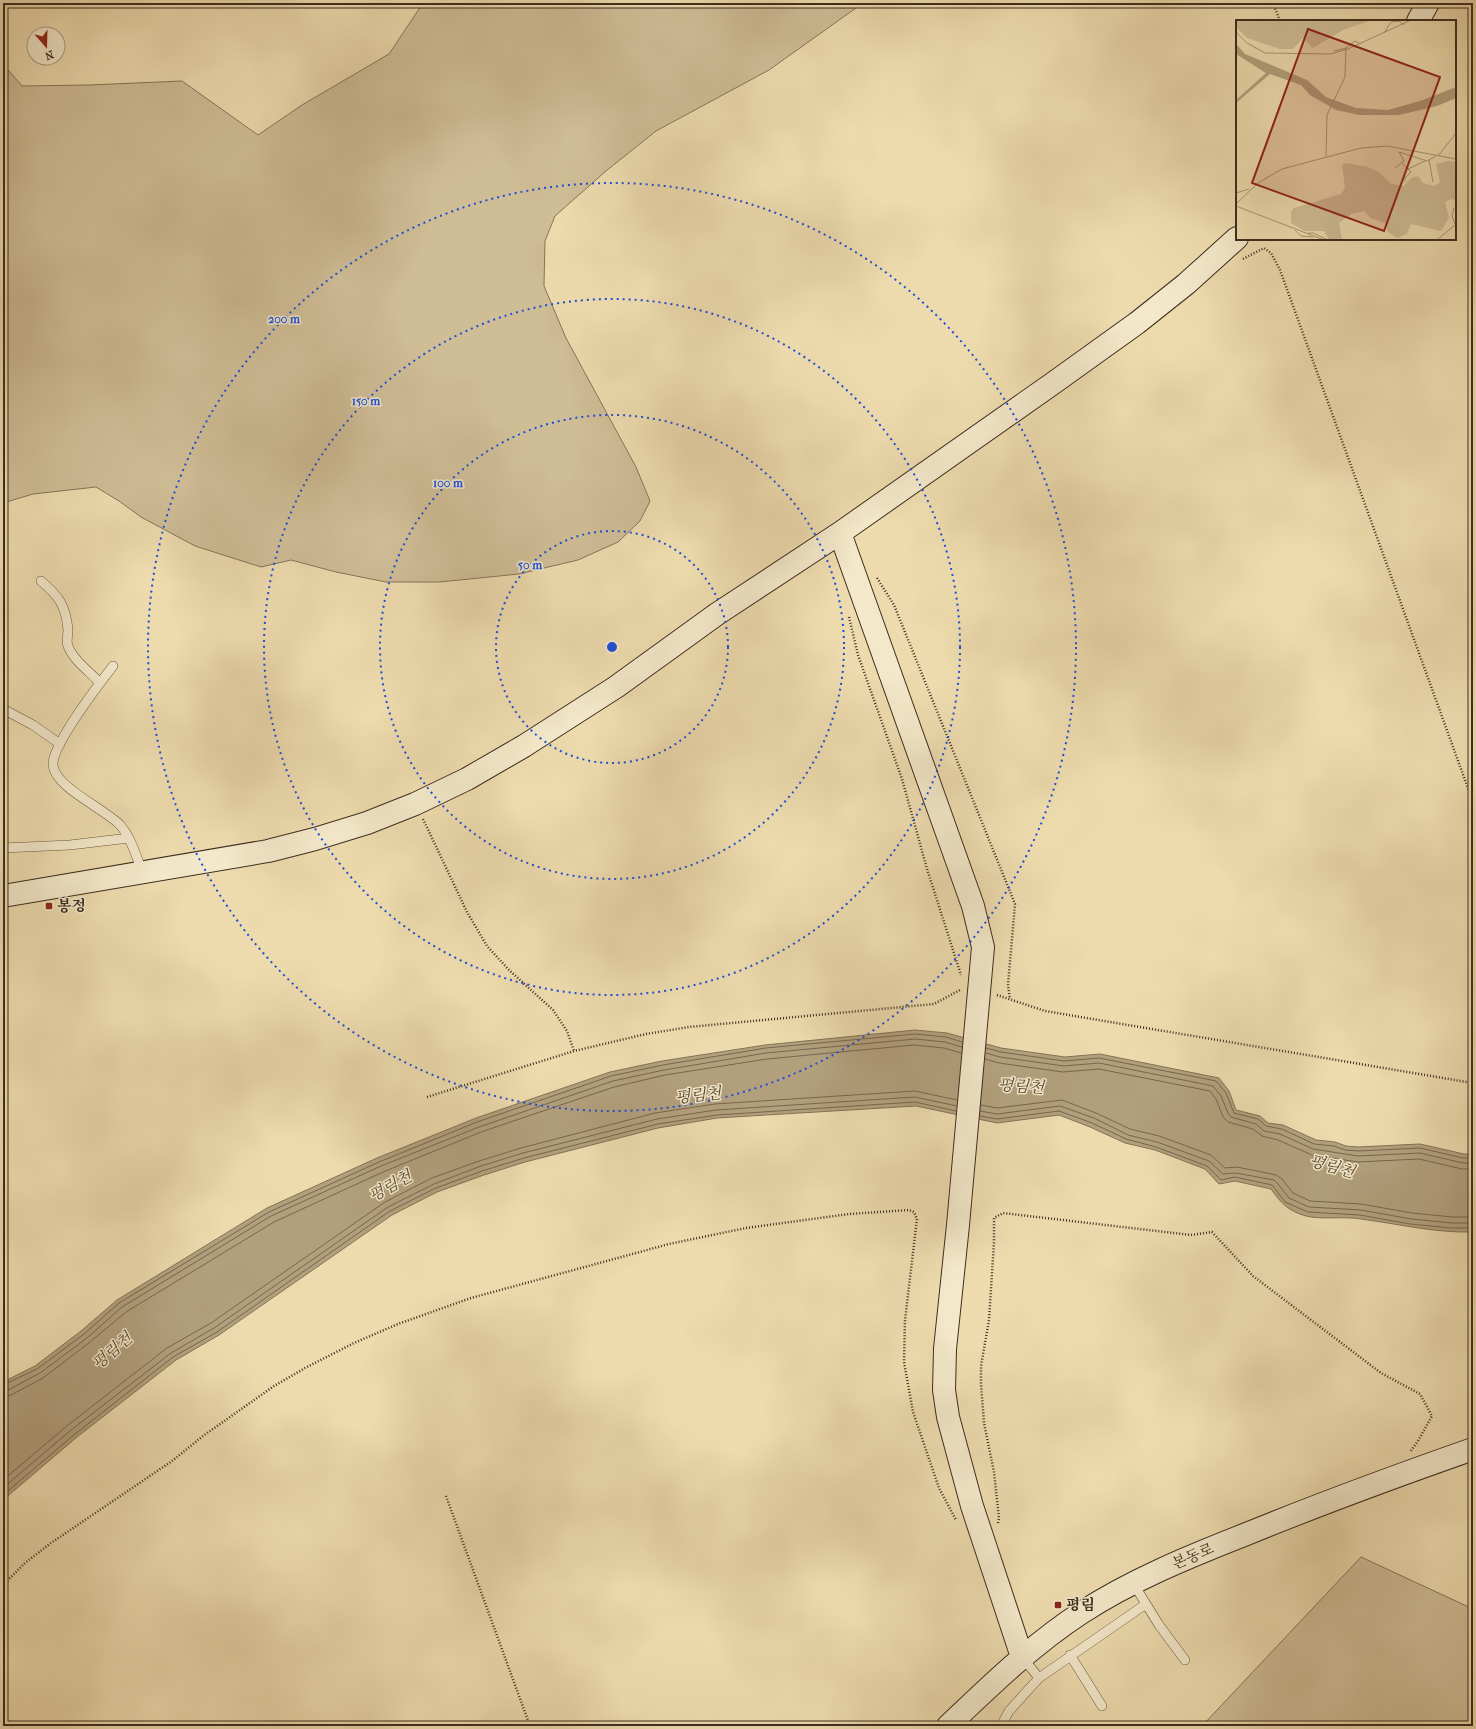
<svg xmlns="http://www.w3.org/2000/svg" width="1476" height="1729" font-family="'IM FELL French Canon','Noto Serif KR',serif">
  <style>
    .green { fill: #cfbd96; stroke: #86755a }
    .water { fill: #b2a07d; stroke: #847257 }
    .lines { fill: none; stroke-linecap: round; stroke-linejoin: round }
    .shore { stroke: #78664e; stroke-width: 1 }
    .lane-casing { stroke: #6a5843; stroke-width: 10 }
    .secondary-casing { stroke: #3e2d1f; stroke-width: 24 }
    .path { stroke: #3e2d1f; stroke-width: 2.5; stroke-dasharray: 1 2; stroke-linecap: butt }
    .lane { stroke: #f3e8ca; stroke-width: 9 }
    .secondary { stroke: #f3e8ca; stroke-width: 22 }
    .ring { fill: none; stroke: #1d4ed8; stroke-width: 2; stroke-dasharray: 2 4 }
    .poi-dot { fill: #8f2418; stroke: #f3e8ca; stroke-width: 1.5 }
    .labels { text-anchor: middle; dominant-baseline: central; stroke-width: 3; stroke-linejoin: round; paint-order: stroke }
    .poi-label { font-size: 15px; font-weight: bold; fill: #3e2d1f; stroke: #f3e8ca; text-anchor: start }
    .street-label { font-size: 15px; fill: #3e2d1f; stroke: #f3e8ca }
    .water-label { font-size: 16px; font-style: italic; fill: #5b4a36; stroke: #f3e8ca }
    .inset-road { fill: none; stroke: #a79575; stroke-width: 1 }
    .view { fill: #8f2418; fill-opacity: 0.15; stroke: #8f2418; stroke-width: 2 }
    .inset-edge { fill: none; stroke: #3e2d1f; stroke-width: 2 }
    .centre { fill: #1d4ed8; stroke: #f3e8ca; stroke-width: 2 }
    .ring-label { font-size: 12px; text-anchor: middle; font-weight: bold; fill: #1d4ed8; stroke: #f3e8ca; stroke-width: 3; stroke-linejoin: round; paint-order: stroke }
  </style>
  <rect width="100%" height="100%" fill="#eddbae"/>
  <filter id="stains"><feTurbulence type="fractalNoise" baseFrequency=".005" numOctaves="4"/><feColorMatrix values="0 0 0 0 .2 0 0 0 0 .09 0 0 0 0 .02 0 0 0 .5 -.17"/></filter>
  <radialGradient id="worn" r=".72"><stop offset=".6" stop-color="#630" stop-opacity="0"/><stop offset="1" stop-color="#630" stop-opacity=".3"/></radialGradient>
  <!-- green -->
  <path class="green" d="M423,3h440l-94,67 -113,61 -50,40 -51,45 -10,25 -1,45 22,52 70,129 14,34 -10,20 -22,21 -40,18 -59,14 -79,8h-54l-50,-10 -45,-12 -30,7 -66,-21 -54,-29 -22,-16 -23,-14 -63,7 -30,9v-439l19,22 67,-1 93,-4 76,54 44,-30 87,-51z
    M1361,1557l112,52v117h-271z"/>
  <!-- water -->
  <path class="water" d="M915,1030l32,3 54,15 64,9 35,-3 119,24 10,13 7,19 24,6 8,7 15,2 33,15 19,2 11,4 12,1 62,-3 44,10h9v78c-38,1 -74,-8 -112,-13 -16,-3 -40,1 -55,-3 -18,-5 -25,-13 -35,-27l-36,-8 -16,3 -14,-15 -50,-19 -30,-7 -35,-16 -31,-12 -62,8 -81,-17 -199,12 -59,10 -133,34 -41,13 -47,17 -45,23 -173,120 -43,25 -99,77 -74,63v-118l32,-16 46,-35 36,-31 150,-92 110,-50 99,-40 134,-46 52,-11 103,-16z"/>
  <g class="lines">
    <!-- shore -->
    <path class="shore" d="M986,1048l15,4 63,9 35,-3 117,23 10,12 8,20 24,6 8,7 16,3 32,15 20,2 11,4 14,1 61,-3 43,10h10
      M986,1053l14,4 64,9 35,-3 114,23 8,10 7,17 3,4 25,7 8,7 16,3 33,15 45,7 62,-3 43,10h10
      M985,1059l14,4 64,9 36,-3 111,22 6,8 7,18 5,5 25,7 9,7 16,4 34,15 46,7 61,-3 43,10h11
      M981,1105l16,3 65,-8 34,13 34,16 29,7 52,19 14,13 12,-1 39,8 6,4 11,14 17,8 51,3 51,9 40,4h21
      M980,1111l17,3 63,-8 34,12 34,17 29,7 52,19 14,13 13,-1 38,7 4,4 11,14 20,9 52,3 50,9 41,4h21
      M980,1116l17,3 62,-8 33,12 34,16 30,8 51,19 14,14 14,-3 37,8 13,17 23,10 52,3 50,9 42,4h21
      M3,1385l34,-16 47,-35 35,-31 150,-91 110,-50 98,-40 134,-46 52,-11 103,-17 149,-14 31,3 16,5
      M3,1390h5l32,-17 47,-35 35,-31 149,-91 110,-50 98,-39 134,-46 51,-11 102,-17 149,-14 30,3 17,5
      M3,1396l8,-1 32,-17 47,-36 36,-30 148,-90 109,-50 98,-40 133,-45 51,-12 102,-16 147,-14 30,3 17,5
      M3,1480l65,-55 99,-77 44,-25 174,-121 47,-24 47,-17 42,-13 134,-35 60,-9 200,-13 42,9
      M3,1488l68,-58 100,-77 43,-25 174,-121 46,-23 47,-18 42,-13 134,-34 59,-9 199,-13 42,9
      M3,1495l72,-61 98,-77 44,-25 173,-121 46,-23 46,-17 42,-13 134,-34 59,-9 198,-13 41,9"/>
    <defs>
      <path id="lane" d="M41,581c18,15 25,25 27,49 0,5 -2,11 0,16 5,14 22,26 32,37
        M113,666c-14,18 -60,78 -60,98 0,23 53,45 68,62 11,13 15,31 22,47
        M3,709l30,16 27,19
        M3,848l67,-3 59,-7
        M1133,1583l26,42 26,35
        M1070,1655l32,51
        M1022,1657l17,21
        M1001,1726l8,-15 30,-33 107,-74"/>
      <path id="secondary" d="M1418,21l10,-18
        M840,533l133,373 10,41 -25,278 -13,124 -1,41 4,27 24,89 50,151
        M3,896l265,-45 47,-12 52,-16 48,-19 52,-25 57,-33 92,-59 101,-73 123,-81 212,-149 85,-61 49,-39 51,-46
        M948,1726c42,-40 84,-81 133,-113 51,-33 107,-56 163,-78 76,-31 152,-59 229,-86"/>
    </defs>
    <!-- lane casing -->
    <use href="#lane" class="lane-casing"/>
    <!-- secondary casing -->
    <use href="#secondary" class="secondary-casing"/>
    <!-- path -->
    <path class="path" d="M1273,3l7,18
      M1243,259l21,-11 7,5 9,17 193,532
      M877,578l17,27 121,299 -7,81 2,14
      M849,617l9,38 44,124 25,90 34,106
      M423,819l44,93 20,34 22,24 44,40 14,21 7,20
      M997,995l48,16 428,72
      M427,1097l147,-46 72,-17 43,-7 245,-23 26,-14
      M446,1496l84,230
      M998,1523l1,-5 -5,-46 -10,-49 -3,-39v-18l8,-46 5,-78v-24l9,-5 188,22 21,-3 41,44 128,97 39,21 12,22 -14,25 -8,11
      M3,1585l22,-22 26,-20 121,-82 31,-25 71,-50 31,-18 49,-25 44,-19 73,-26 198,-54 77,-16 103,-14 60,-4 5,2 3,7 -12,101 -1,42 9,50 26,76 17,32"/>
    <!-- lane -->
    <use href="#lane" class="lane"/>
    <!-- secondary -->
    <use href="#secondary" class="secondary"/>
  </g>
  <!-- distance rings -->
  <g class="ring">
    <circle cx="612" cy="647" r="116"/>
    <circle cx="612" cy="647" r="232"/>
    <circle cx="612" cy="647" r="348"/>
    <circle cx="612" cy="647" r="464"/>
  </g>
  <!-- markers -->
  <g class="poi-dot">
    <rect x="45" y="902" width="8" height="8" rx="2"/>
    <rect x="1054" y="1601" width="8" height="8" rx="2"/>
  </g>
  <g class="labels">
    <!-- poi labels -->
    <g class="poi-label">
      <text x="57" y="906">봉정</text>
      <text x="1066" y="1605">평림</text>
    </g>
    <!-- street labels -->
    <g class="street-label">
      <text transform="translate(1193 1556) rotate(-23)">본동로</text>
    </g>
    <!-- water labels -->
    <g class="water-label">
      <text transform="translate(1021 1086) rotate(4)">평림천</text>
      <text transform="translate(698 1095) rotate(-6)">평림천</text>
      <text transform="translate(1332 1166) rotate(16)">평림천</text>
      <text transform="translate(390 1186) rotate(-29)">평림천</text>
      <text transform="translate(112 1351) rotate(-41)">평림천</text>
    </g>
  </g>
  <!-- overview -->
  <g transform="translate(1236 20)">
    <rect width="220" height="220" fill="#eddbae"/>
    <path d="M0,0h136l-29,10 -30,18 -10,-10 -10,11h-13l-33,-11 -11,-11zM211,141l9,1v39l-5,-2 -6,3 4,16 -8,13 -30,-7 -4,10 -10,4 -9,-6 -3,-9 -15,-5 -5,-7 -14,3 -12,9 3,17h-13l-5,-9h-20l-13,-8v-11l3,-4 47,-14 4,-6 -3,-23 4,-2 22,4 11,5 12,12 13,2 7,-8 7,-2 5,7 11,3 6,-4 -4,-18z" fill="#cfbd96"/>
    <path d="M0,24l9,10 62,26 19,17 30,11 32,2 35,-10 33,-13v11l-19,8 -38,9h-40l-23,-5 -26,-15 -9,-10 -31,-11 -34,29v-3l30,-27 -30,-19z" fill="#b2a07d"/>
    <path class="inset-road" d="M0,12l11,11 18,10 65,1 18,-5 63,-29M148,13l7,-11 8,-1 5,4M98,31l12,-3 9,-7 6,3M163,132l28,9 9,-5M90,136l1,-41 18,-38 1,-29M202,136l18,-23M193,140l4,22M166,143l9,9 -6,6v4M159,148l9,-7 -5,-9M172,149l17,-8M0,173l13,-4M0,184l22,-21 24,-14 79,-21 26,-2 69,13M0,186l88,34M218,188l-2,8 3,8M59,210l6,6 12,1M72,213h5l15,7M201,220l19,-16"/>
    <path class="view" d="M72,9l132,48 -56,154 -132,-48z"/>
    <rect width="220" height="220" class="inset-edge"/>
  </g>
  <circle cx="612" cy="647" r="6" class="centre"/>
  <g class="ring-label">
    <text x="284" y="323">200 m</text>
    <text x="366" y="405">150 m</text>
    <text x="448" y="487">100 m</text>
    <text x="530" y="569">50 m</text>
  </g>
  <!-- margin -->
  <rect width="1476" height="1729" fill="none" stroke="#eddbae" stroke-width="16"/>
  <rect x="4" y="4" width="1468" height="1721" fill="none" stroke="#3e2d1f" stroke-width="2"/>
  <rect x="8" y="8" width="1460" height="1713" fill="none" stroke="#3e2d1f"/>
  <!-- north arrow -->
  <g transform="translate(46 46) rotate(160)"><circle r="19" fill="#f3e8ca" stroke="#ab9d86"/>
  <path d="M0-3L7 15L0 10L-7 15Z" fill="#8f2418"/>
  <text y="-6" font-size="11" font-weight="bold" text-anchor="middle" fill="#3e2d1f">N</text>
  </g>
  <rect width="100%" height="100%" filter="url(#stains)"/>
  <rect width="100%" height="100%" fill="url(#worn)"/>
</svg>
